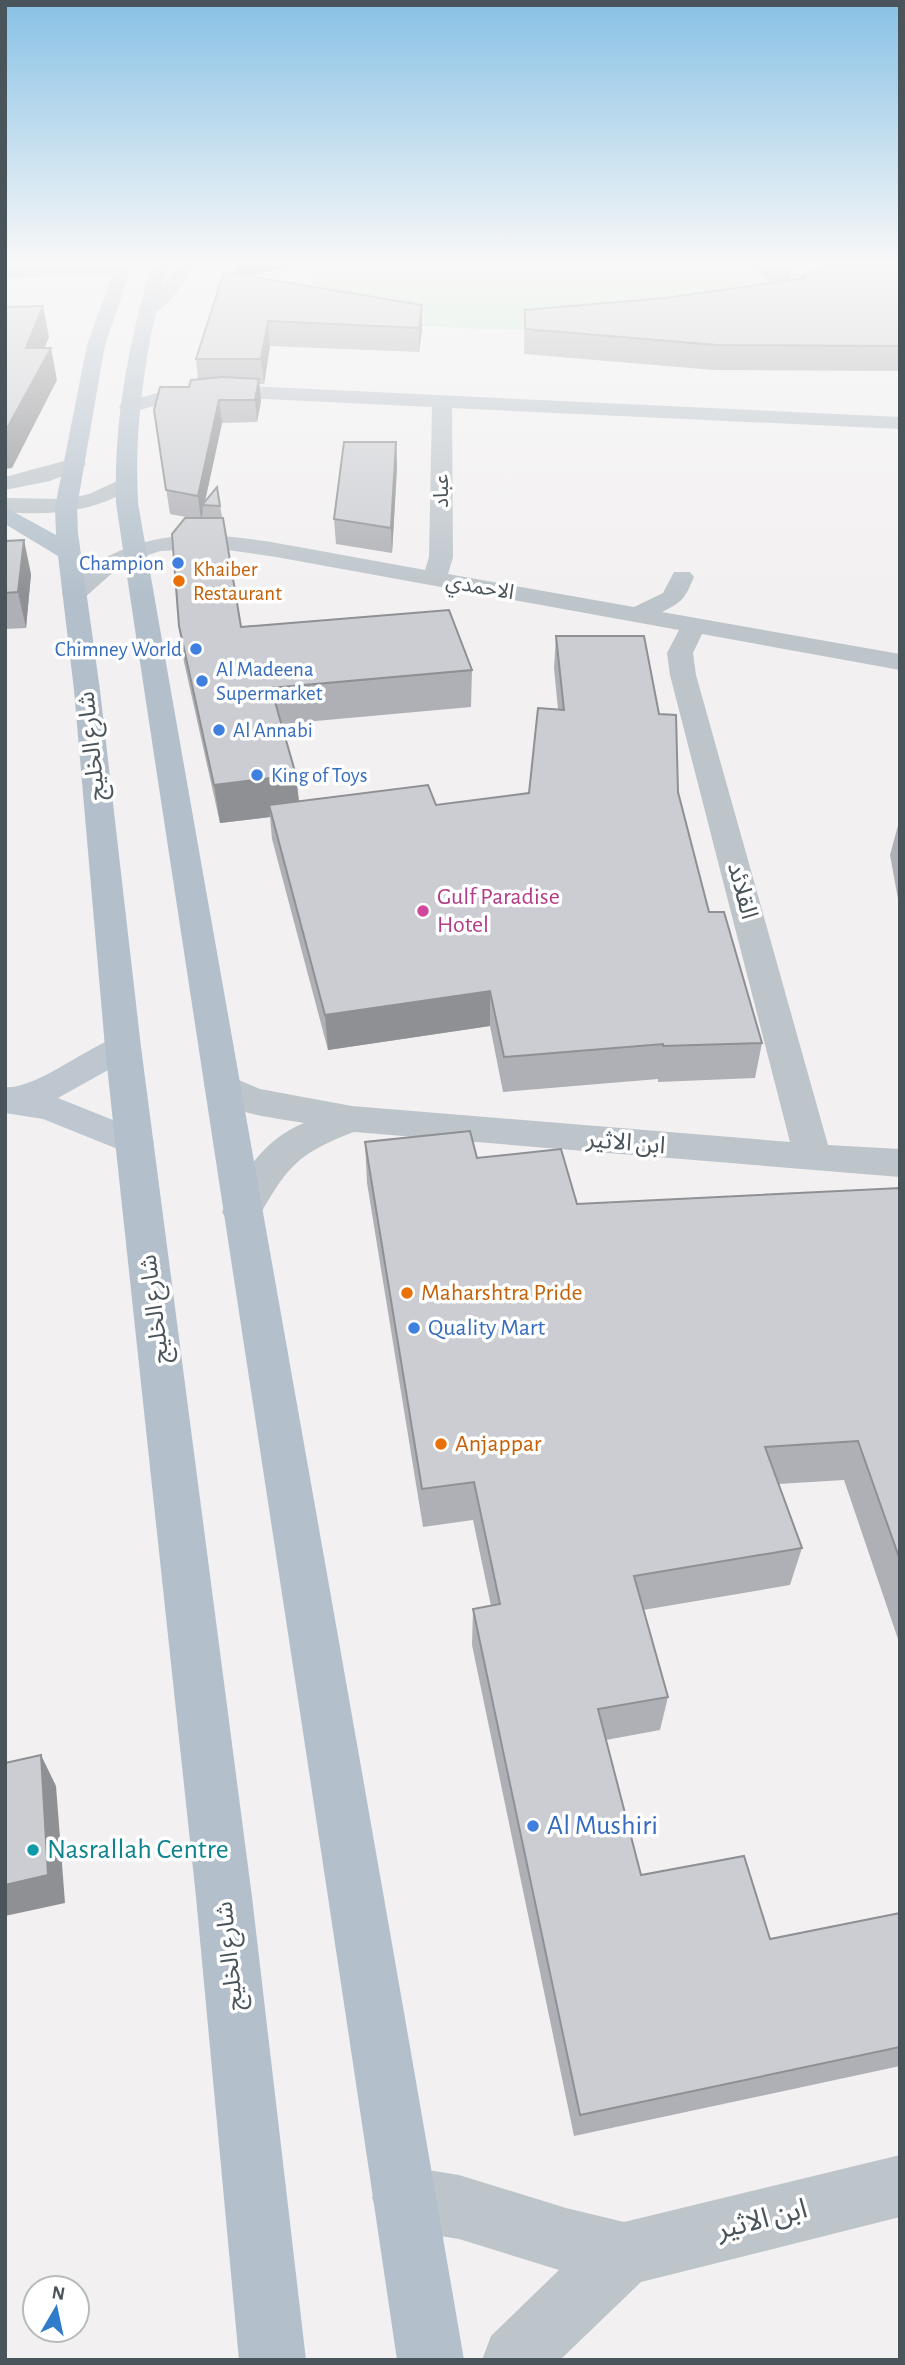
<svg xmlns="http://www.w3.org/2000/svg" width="905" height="2365" font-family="'Alegreya Sans','Noto Sans Arabic',sans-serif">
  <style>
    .green { fill: #c5ead1 }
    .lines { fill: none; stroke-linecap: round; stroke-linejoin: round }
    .street { fill: #bdc5cb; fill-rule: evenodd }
    .secondary { fill: #bec7cf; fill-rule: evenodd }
    .primary { fill: #b3c0cb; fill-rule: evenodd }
    .wall { fill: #afb0b5 }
    .shaded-wall { fill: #8e9093 }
    .building { fill: #cbcdd2; stroke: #8e9093; stroke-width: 2 }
    .shop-dot { fill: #3f7fe0; stroke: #fff; stroke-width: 2.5 }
    .food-dot { fill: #e8710a; stroke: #fff; stroke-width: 2.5 }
    .hotel-dot { fill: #d1479c; stroke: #fff; stroke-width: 2.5 }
    .culture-dot { fill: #0f9aa8; stroke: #fff; stroke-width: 2.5 }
    .labels { text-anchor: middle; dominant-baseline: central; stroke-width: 7; stroke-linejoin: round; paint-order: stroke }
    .far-street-label { font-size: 21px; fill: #4a545b; stroke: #fff }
    .far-shop-label { font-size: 21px; fill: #366cbe; stroke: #fff; text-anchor: start }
    .far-food-label { font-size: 21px; fill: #c56008; stroke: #fff; text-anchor: start }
    .street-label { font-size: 24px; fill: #4a545b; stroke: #fff }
    .hotel-label { font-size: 24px; fill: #b23c85; stroke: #fff; text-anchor: start }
    .food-label { font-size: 24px; fill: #c56008; stroke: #fff; text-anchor: start }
    .shop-label { font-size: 24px; fill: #366cbe; stroke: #fff; text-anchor: start }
    .near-shop-label { font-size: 28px; fill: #366cbe; stroke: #fff; text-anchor: start }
    .near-culture-label { font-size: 28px; fill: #0d838f; stroke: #fff; text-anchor: start }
    .near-street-label { font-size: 28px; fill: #4a545b; stroke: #fff }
  </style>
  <rect width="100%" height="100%" fill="#f2f0f0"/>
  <!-- green -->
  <path class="green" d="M328,265h550l-300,64 -73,1 -106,-5 -85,-29 -1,-16z"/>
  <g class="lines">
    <!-- street -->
    <path class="street" d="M177,265h16c-10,17 -28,54 -52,48l-3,-4 3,-4 22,-18z
      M121,267l8,5 -2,3 -122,3v-10z
      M225,385l675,32v12l-448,-21 1,149 -5,17 186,33 29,-14 11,-21h16l4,5c-9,21 -11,25 -32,35l238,42v16l-198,-36 -9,19 3,22 132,470 72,4v28l-546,-45c-59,22 -68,37 -98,90l-14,5 -14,-5 -6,-10c22,-38 40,-72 82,-89 -31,-6 -82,-8 -100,-38l5,-9 13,-3 38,16 92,17 438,36 -120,-467 -3,-22 12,-23 -403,-73 -62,-9 -54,3 -23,8 -27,16 -27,24 -9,2 -9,-2 -3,-5c9,-14 26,-26 40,-34 66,-38 136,-24 208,-11 38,7 77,14 115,21l4,-13 3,-150 -207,-10 -57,5 -39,11 -7,-2 -3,-4 3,-4 45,-13z
      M75,458l7,2 4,4 -4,4 -32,13 -45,9v-13z
      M126,477l8,1 3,5 -3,5c-42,24 -82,28 -129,24v-14l63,1 21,-5z
      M900,2155v62l-259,65 -81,78h-78l9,-24 68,-66 -100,-31 -55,-9 -22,-10 -10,-22 10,-22 22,-10 55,9 107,33 58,14z"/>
    <!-- secondary -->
    <path class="secondary" d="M123,1035l12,4 6,8 -6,8 -77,43 90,36 6,9 -6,9 -13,4 -92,-37 -38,-6v-26c31,3 85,-43 118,-52z"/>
    <!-- primary -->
    <path class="primary" d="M116,265h16l-27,80 -28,162 1,26 22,157 41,357 111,850 54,463h-67l-43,-463 -91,-850 -31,-357 -16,-134 -53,-32v-17l51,28 -1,-28 32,-162z
      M152,265h16c-22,79 -34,156 -30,238 108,619 220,1237 326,1857h-67c-91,-619 -188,-1238 -281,-1857 -2,-82 12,-160 36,-238z"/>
  </g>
  <!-- wall -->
  <path class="wall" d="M236,265h62l-47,11 171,29v24l-3,23 -149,-6 -6,38h-5l2,17 -4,21 -35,1 -17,79 12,-15 24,140 208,-17 23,60 -1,37 -189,17 14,51 3,26 129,-16 8,20 93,-12 9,-85 20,1 -4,-41 2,-32h88l15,78 17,1 2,77 31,120h15l38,131 -7,35 -97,4v-3l-155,13 -13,-66 -162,24 -56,-211 -2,-22 -50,6 -36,-161 -5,-36 -7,-92 13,-16h6l-21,-4 -16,-104 6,-23h29l2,-7 7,-1 -2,-20 28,-87 13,2z
    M746,265h46l-2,15 11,-1 1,-3 98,-11v106l-186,-1 -190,-16 1,-44 141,-12 107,-15z
    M396,442l1,25 -5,86 -56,-9 -2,-25z
    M5,541l26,33 -5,54 -21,1z
    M900,818v92l-10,-55z
    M365,1142l112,16 100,46 323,-16v457l-56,-165 -66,4 24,64 -12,37 -147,25 25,87 -8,33 -54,10 35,135 129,64 130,-26v153l-326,70 -102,-491 1,-36 18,-3 -18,-86 -50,7 -56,-344z"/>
  <!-- shaded-wall -->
  <path class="shaded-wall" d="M236,265h62l-61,14z
    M422,305v24l-3,23v-24z
    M43,306l6,31 -17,43 -6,-32z
    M268,321l2,25 -6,38 -3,-25z
    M51,348l6,32 -45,88 -7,1v-37z
    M259,379l2,22 -4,21 -2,-22z
    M219,400l3,23 -18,82h-2l1,6 -2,9 -3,-24z
    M396,442l1,25 -5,86 -1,-25z
    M24,540l7,34 -5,54 -8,-36z
    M296,775l4,38 -31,-8 1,12 -50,6 -6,-38z
    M490,991v35l-162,24 -3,-35z
    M41,1755l15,31 9,117 -60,13v-31z"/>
  <!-- building -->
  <path class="building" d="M834,265h66v81l-183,-1 -192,-16v-19l141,-12 140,-20 -4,-2z
    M224,272l198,33 -3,23 -151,-7 -7,38h-65z
    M43,306l-17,42h25l-46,84v-125z
    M223,377l36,2 -4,21h-36l-21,96 -32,-6 -12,-80 6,-23h29l2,-7z
    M344,442h52l-5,86 -57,-9z
    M217,487l3,19 -18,-1z
    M185,518h38l18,109 208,-17 23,60 -201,18 25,87 -82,10 -35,-159 -7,-92z
    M24,540l-6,52 -13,1v-52z
    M556,636h88l15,78 17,1 2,77 31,120h15l38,131 -99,3v-2l-159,13 -14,-66 -165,24 -56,-210 159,-20 8,20 93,-12 9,-85 26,2z
    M470,1131l7,27 84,-9 16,55 323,-16v372l-42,-119 -93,6 37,101 -168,28 34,121 -70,12 43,166 103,-19 26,83 130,-26v134l-320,68 -107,-506 27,-5 -26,-122 -52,7 -57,-347z
    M41,1755l7,120 -43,10v-122z"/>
  <!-- sky -->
  <linearGradient id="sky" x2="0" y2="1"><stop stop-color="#87c1e5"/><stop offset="0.44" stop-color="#f9f8f8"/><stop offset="1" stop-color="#f9f8f8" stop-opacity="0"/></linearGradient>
  <rect width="905" height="596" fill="url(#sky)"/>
  <!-- markers -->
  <g class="shop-dot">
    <circle cx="178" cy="563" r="7"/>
    <circle cx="196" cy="649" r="7"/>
    <circle cx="202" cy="681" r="7"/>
    <circle cx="219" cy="730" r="7"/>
    <circle cx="257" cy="775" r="7"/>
    <circle cx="414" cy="1328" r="7"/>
    <circle cx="533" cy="1826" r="7"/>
  </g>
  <g class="food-dot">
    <circle cx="179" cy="581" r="7"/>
    <circle cx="407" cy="1293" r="7"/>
    <circle cx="441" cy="1444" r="7"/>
  </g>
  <circle class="hotel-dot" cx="423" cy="911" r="7"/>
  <circle class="culture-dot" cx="33" cy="1850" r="7"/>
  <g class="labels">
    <!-- far-street labels -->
    <g class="far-street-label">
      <text transform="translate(441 491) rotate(-90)">عباد</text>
      <text transform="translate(480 587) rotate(10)">الاحمدي</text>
    </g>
    <!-- far-shop labels -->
    <g class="far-shop-label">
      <text x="164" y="563" text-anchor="end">Champion</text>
      <text x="182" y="649" text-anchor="end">Chimney World</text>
      <text x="216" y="669">Al Madeena<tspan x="216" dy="24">Supermarket</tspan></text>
      <text x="233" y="730">Al Annabi</text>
      <text x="271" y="775">King of Toys</text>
    </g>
    <!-- far-food labels -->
    <g class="far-food-label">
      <text x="193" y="569">Khaiber<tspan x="193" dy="24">Restaurant</tspan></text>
    </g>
    <!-- street labels -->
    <g class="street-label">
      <text transform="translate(92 746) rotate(-96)">شارع الخليج</text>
      <text transform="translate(742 891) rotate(75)">القلائد</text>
      <text transform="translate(626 1143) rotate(5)">ابن الاثير</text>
      <text transform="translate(155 1309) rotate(-97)">شارع الخليج</text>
      <text transform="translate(230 1956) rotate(-96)">شارع الخليج</text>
    </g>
    <!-- hotel labels -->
    <g class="hotel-label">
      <text x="437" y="897">Gulf Paradise<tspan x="437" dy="28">Hotel</tspan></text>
    </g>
    <!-- food labels -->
    <g class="food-label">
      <text x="421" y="1293">Maharshtra Pride</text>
      <text x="455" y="1444">Anjappar</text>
    </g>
    <!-- shop labels -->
    <g class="shop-label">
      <text x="428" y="1328">Quality Mart</text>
    </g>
    <!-- near-shop labels -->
    <g class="near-shop-label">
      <text x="547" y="1826">Al Mushiri</text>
    </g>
    <!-- near-culture labels -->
    <g class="near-culture-label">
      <text x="47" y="1850">Nasrallah Centre</text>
    </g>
    <!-- near-street labels -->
    <g class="near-street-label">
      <text transform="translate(762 2220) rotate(-14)">ابن الاثير</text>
    </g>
  </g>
  <!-- border -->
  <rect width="905" height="2365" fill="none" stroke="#4a545b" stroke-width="14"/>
  <!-- north arrow -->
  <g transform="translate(56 2309) rotate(9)"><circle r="33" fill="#ffffff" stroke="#b7bbbd" stroke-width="2"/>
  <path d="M0-5L12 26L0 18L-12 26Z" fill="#317bcc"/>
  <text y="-10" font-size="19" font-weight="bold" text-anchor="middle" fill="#4a545b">N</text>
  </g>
</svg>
